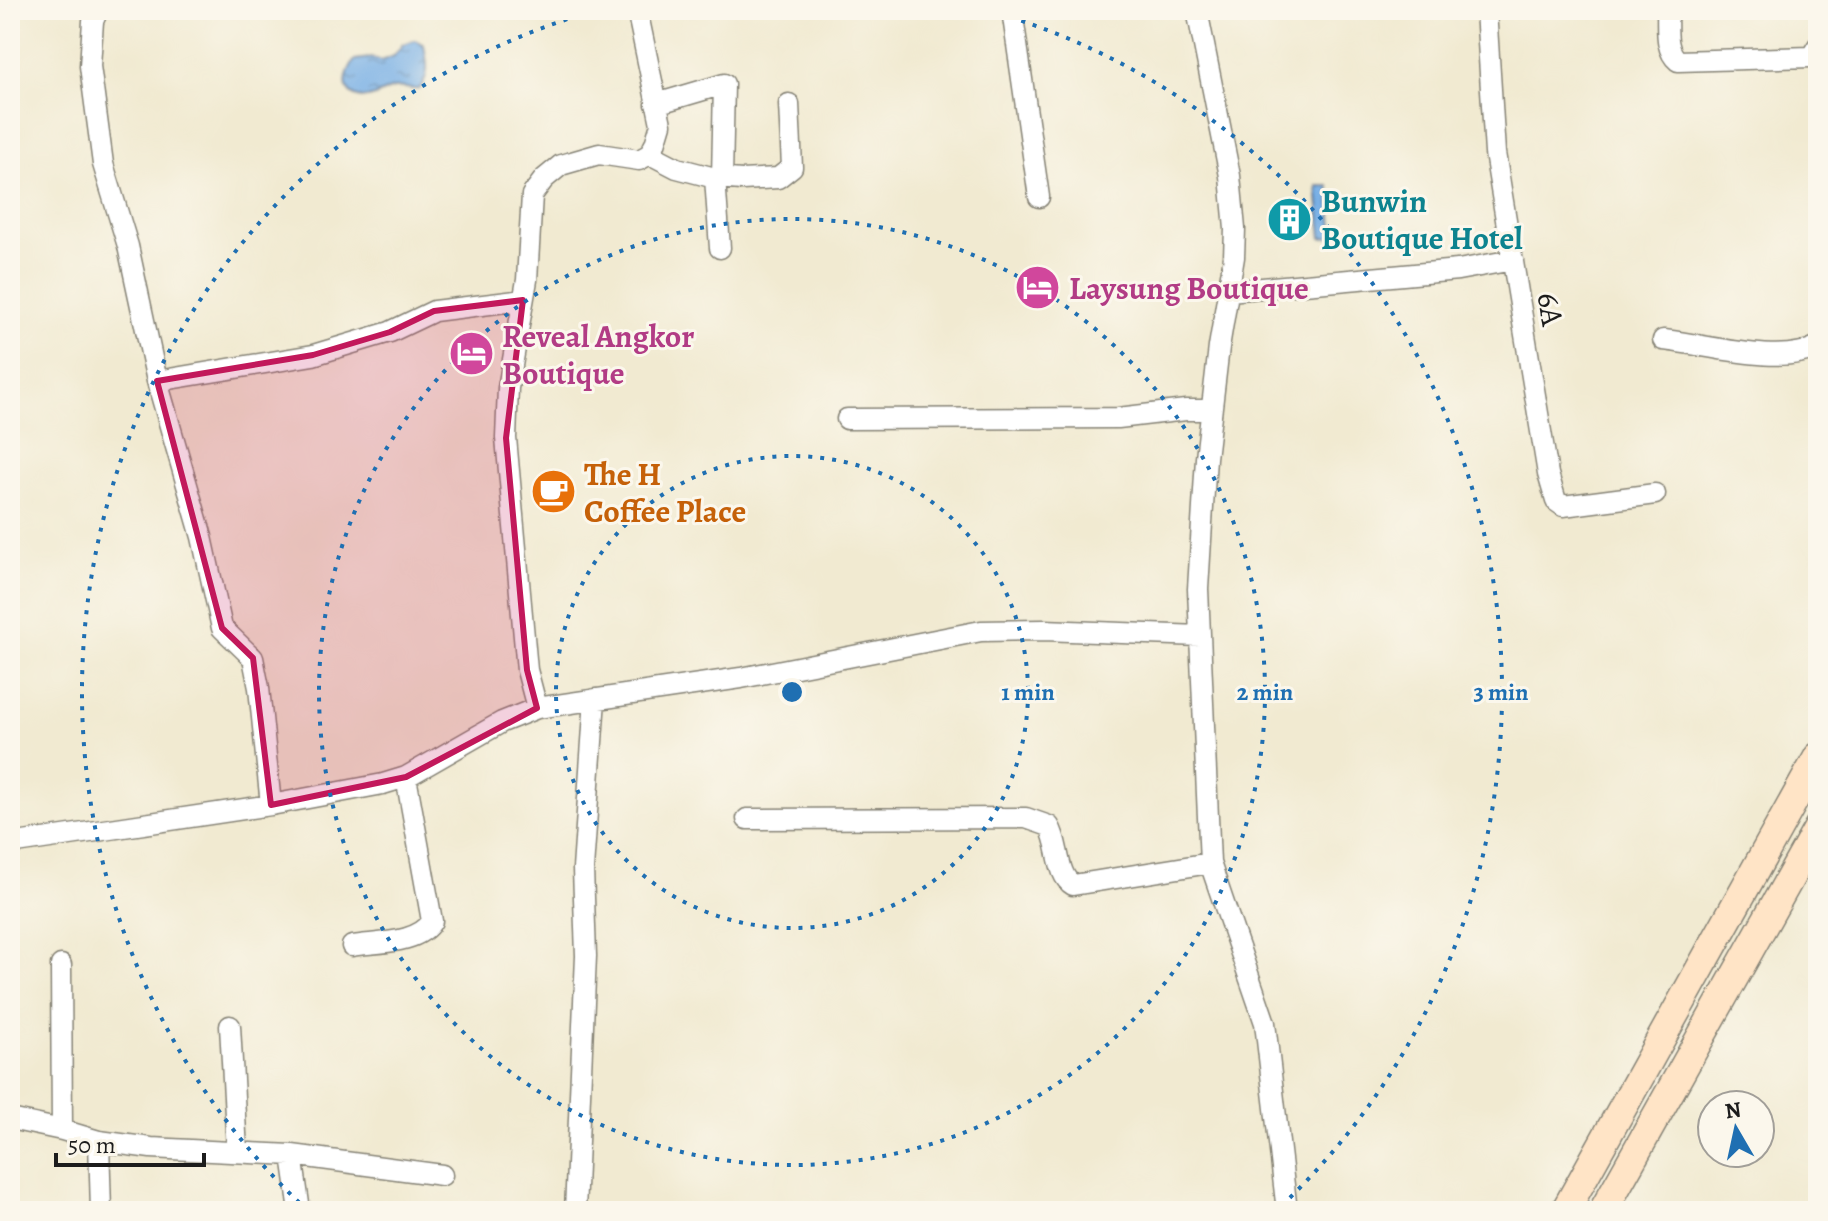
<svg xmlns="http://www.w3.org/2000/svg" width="1828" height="1221" font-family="Alegreya,serif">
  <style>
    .water { fill: url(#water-ripples); stroke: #486480; stroke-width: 2 }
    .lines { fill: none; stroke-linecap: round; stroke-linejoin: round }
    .street-casing { stroke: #868376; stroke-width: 23 }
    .secondary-casing { stroke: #868376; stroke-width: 31 }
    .street { stroke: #fff; stroke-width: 20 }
    .secondary { stroke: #ffe4c6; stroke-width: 28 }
    .marked { fill: #c2185b; fill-opacity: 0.2; stroke: #c2185b; stroke-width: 6; stroke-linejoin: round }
    .ring { fill: none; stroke: #1f6fb2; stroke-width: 4; stroke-dasharray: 4 8 }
    .labels { text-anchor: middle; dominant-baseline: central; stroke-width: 6; stroke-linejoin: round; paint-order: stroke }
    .culture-label { font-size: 32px; font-weight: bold; fill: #0d838f; stroke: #fbf7ec; text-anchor: start }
    .hotel-label { font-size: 32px; font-weight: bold; fill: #b23c85; stroke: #fbf7ec; text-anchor: start }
    .street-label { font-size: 32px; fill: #1c1c1c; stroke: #fbf7ec }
    .food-label { font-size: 32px; font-weight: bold; fill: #c56008; stroke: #fbf7ec; text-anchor: start }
    .centre { fill: #1f6fb2; stroke: #fbf7ec; stroke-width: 4 }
    .ring-label { font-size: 24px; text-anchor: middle; font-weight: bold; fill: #1f6fb2; stroke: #fbf7ec; stroke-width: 6; stroke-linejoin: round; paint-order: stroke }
  </style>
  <defs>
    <pattern id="water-ripples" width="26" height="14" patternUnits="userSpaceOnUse" patternTransform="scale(2)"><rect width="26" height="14" fill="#75ade5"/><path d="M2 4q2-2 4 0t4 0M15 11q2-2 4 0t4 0" fill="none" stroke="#5f8cb9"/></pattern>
  </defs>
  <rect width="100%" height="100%" fill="#fbf7ec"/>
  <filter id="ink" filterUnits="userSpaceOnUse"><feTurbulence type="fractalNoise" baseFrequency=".0125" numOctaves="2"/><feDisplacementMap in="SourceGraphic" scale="16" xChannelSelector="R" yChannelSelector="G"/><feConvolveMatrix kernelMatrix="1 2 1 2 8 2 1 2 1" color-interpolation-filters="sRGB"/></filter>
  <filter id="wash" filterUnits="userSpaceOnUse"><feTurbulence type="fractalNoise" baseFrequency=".006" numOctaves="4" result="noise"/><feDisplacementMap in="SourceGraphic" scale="32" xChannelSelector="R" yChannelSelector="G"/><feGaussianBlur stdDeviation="1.8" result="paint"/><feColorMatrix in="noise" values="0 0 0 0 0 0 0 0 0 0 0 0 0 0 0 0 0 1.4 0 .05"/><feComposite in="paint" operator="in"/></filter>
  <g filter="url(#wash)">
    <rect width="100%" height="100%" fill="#f1ead1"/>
    <!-- water -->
    <path class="water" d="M415,40l9,5c3,17 7,30 -5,44 -9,1 -16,-3 -25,-1 -10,2 -19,11 -30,10 -25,-2 -19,-25 -9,-38l16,-2 11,3 12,-5 9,-12z
      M1317,186h12l5,51 -12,1z"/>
  </g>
  <g filter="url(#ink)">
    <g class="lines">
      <defs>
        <path id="street" d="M98,10l-5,11 -3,45 13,98 25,82 29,135 45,156 20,91 31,30 6,30 12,117
          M1012,10l27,187
          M1197,10l33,166 5,53 -1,28 -15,90 -13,111 -8,131 12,274 55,160 22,188
          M1486,10l9,143 53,321 8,27 7,5 92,-12
          M1667,10c1,17 -3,39 11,51l133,-4 7,-11
          M656,104l68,-20 -2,94
          M650,154l27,14 38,10 27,2 36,-2 14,-11 -3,-63
          M715,178l5,70
          M1229,291l229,-21 55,-10
          M1663,340c42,4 119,27 155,6
          M157,381l156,-26 77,-23 44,-21 89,-11
          M847,419l271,-1 68,-8h25
          M537,708l-10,-38 -21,-232 2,-50 19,-108 5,-85 12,-16 17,-14 38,-11 40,6 11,-6 5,-10 6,-20 -24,-114
          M747,819l279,-1 23,8c11,17 7,49 24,59l137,-22
          M10,844l261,-39 112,-21 23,-7 96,-55 35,-14 204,-30 240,-47 63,-1 156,6
          M352,946c24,-4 67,-2 80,-25l-26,-144
          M61,965l1,165
          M230,1026l7,125
          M10,1119l52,11 37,11 52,7 141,7 150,20
          M99,1141l2,70
          M292,1155l8,56
          M575,1211l11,-255 -3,-87 12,-170"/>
        <path id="secondary" d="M1565,1211l253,-454
          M1603,1211l215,-383"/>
      </defs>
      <!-- street casing -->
      <use href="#street" class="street-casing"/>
      <!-- secondary casing -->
      <use href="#secondary" class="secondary-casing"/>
      <!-- street -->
      <use href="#street" class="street"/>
      <!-- secondary -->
      <use href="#secondary" class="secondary"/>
    </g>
  </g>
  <!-- marked area -->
  <path class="marked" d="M523,300l-17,138 21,232 10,38 -131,69 -135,28 -18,-147 -31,-30 -65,-247 156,-26 77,-23 44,-21z"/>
  <!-- distance rings -->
  <g class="ring">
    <circle cx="792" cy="692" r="236"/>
    <circle cx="792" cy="692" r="473"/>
    <path d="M308 1211A709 709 0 0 1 597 10M987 10A709 709 0 0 1 1276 1211"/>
  </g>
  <!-- icons -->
  <defs>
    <symbol id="building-disc" viewBox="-11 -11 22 22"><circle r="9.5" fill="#0f9aa8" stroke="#fbf7ec"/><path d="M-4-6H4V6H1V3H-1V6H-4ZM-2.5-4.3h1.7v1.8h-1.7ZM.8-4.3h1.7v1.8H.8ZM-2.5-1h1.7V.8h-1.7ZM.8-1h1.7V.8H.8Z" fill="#fff"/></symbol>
    <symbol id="hotel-disc" viewBox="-11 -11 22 22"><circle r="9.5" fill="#d1479c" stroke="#fbf7ec"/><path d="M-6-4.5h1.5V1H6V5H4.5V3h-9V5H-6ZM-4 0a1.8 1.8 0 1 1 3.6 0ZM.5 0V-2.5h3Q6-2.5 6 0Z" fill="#fff"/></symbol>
    <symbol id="cafe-disc" viewBox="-11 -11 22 22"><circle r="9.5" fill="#e8710a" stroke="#fbf7ec"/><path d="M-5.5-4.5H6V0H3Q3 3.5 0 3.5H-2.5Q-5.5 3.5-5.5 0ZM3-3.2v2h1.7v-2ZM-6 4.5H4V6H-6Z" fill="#fff"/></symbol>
  </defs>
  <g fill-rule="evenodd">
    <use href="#building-disc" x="1264" y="194" width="51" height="51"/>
    <use href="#hotel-disc" x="1012" y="262" width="51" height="51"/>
    <use href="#hotel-disc" x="446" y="328" width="51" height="51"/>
    <use href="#cafe-disc" x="528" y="466" width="51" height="51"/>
  </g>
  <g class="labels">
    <!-- culture labels -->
    <g class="culture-label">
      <text x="1321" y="201">Bunwin<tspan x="1321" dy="37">Boutique Hotel</tspan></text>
    </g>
    <!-- hotel labels -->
    <g class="hotel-label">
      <text x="1069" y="288">Laysung Boutique</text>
      <text x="502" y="336">Reveal Angkor<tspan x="502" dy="37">Boutique</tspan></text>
    </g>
    <!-- street labels -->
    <g class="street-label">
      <text transform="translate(1551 309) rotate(81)">6A</text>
    </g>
    <!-- food labels -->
    <g class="food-label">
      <text x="584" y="474">The H<tspan x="584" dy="37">Coffee Place</tspan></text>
    </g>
  </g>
  <circle cx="792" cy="692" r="12" class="centre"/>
  <g class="ring-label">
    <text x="1028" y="700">1 min</text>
    <text x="1265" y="700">2 min</text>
    <text x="1501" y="700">3 min</text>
  </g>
  <!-- margin -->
  <rect width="1828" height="1221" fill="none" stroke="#fbf7ec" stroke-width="40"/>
  <!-- north arrow -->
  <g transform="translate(1736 1129) rotate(351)"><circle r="38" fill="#fbf7ec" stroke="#a29f99" stroke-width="2"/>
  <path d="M0-6L14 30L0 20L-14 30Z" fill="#1f6fb2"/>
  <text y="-12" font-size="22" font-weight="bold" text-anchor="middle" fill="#1c1c1c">N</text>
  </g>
  <!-- scale -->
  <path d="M56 1153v12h148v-12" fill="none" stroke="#1c1c1c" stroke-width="4"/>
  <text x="68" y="1153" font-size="24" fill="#1c1c1c" stroke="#fbf7ec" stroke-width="6" paint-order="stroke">50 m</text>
</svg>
